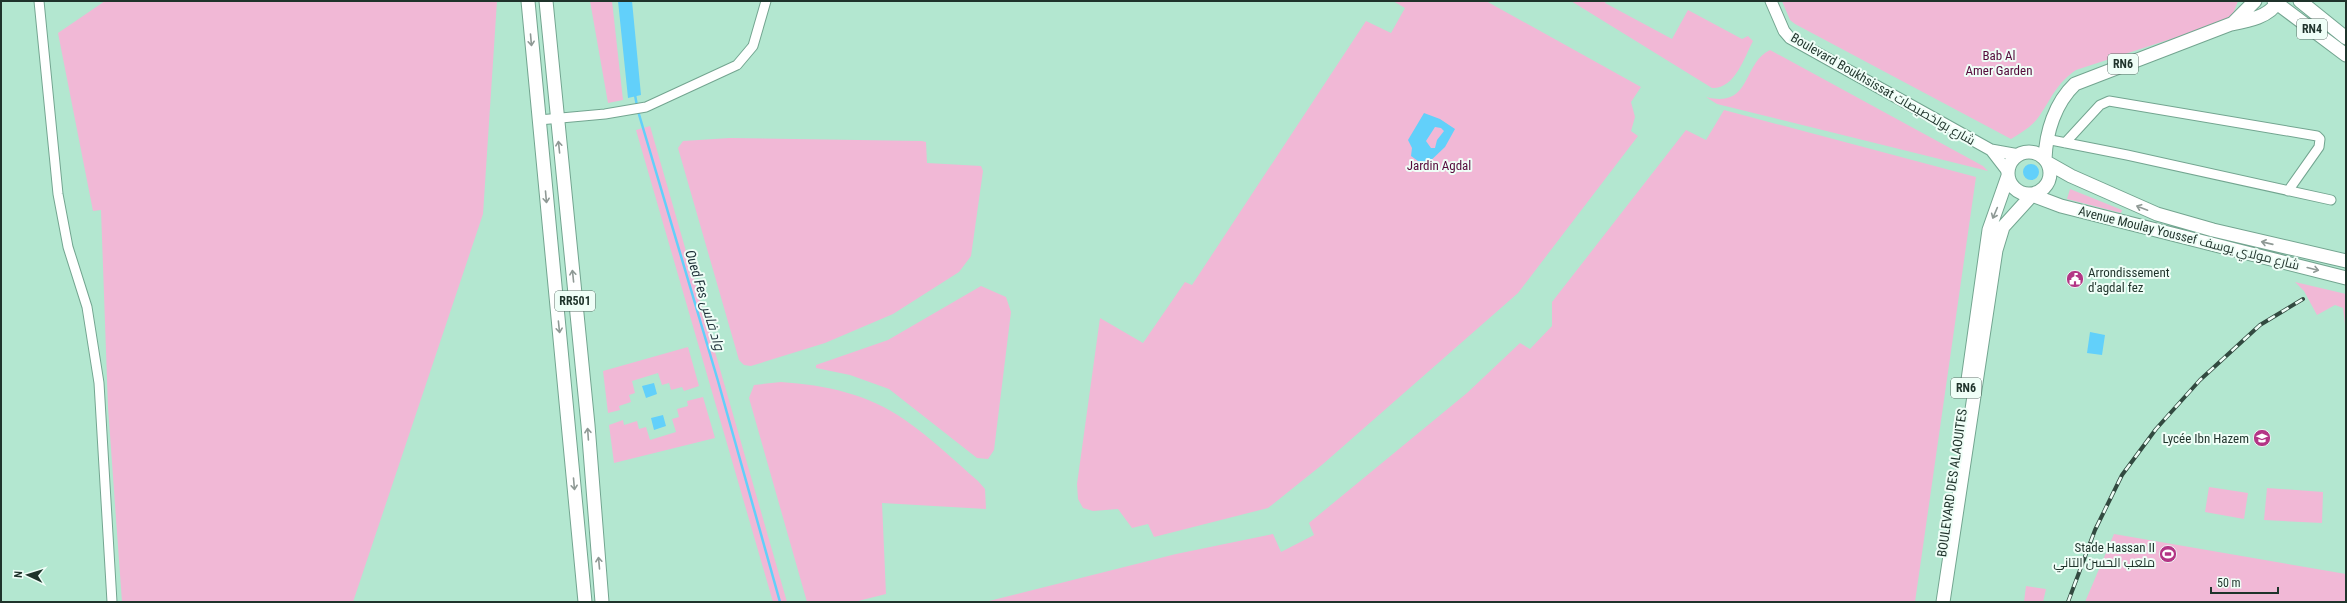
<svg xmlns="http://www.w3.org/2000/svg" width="2347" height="603" font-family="'Roboto Condensed',Cairo,sans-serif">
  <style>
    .green { fill: #f1b8d6 }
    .water { fill: #62d0fa; fill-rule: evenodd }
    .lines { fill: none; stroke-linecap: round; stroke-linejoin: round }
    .stream { stroke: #62d0fa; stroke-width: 2.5 }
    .minor-casing { stroke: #73a590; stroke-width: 11 }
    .tertiary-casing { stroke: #73a590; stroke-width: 13 }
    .primary-casing { stroke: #73a590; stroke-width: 15 }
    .minor { stroke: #fff; stroke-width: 9 }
    .tertiary { stroke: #fff; stroke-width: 11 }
    .primary { stroke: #fff; stroke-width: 13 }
    .rail-casing { stroke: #324a40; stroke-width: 4 }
    .rail { stroke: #effef7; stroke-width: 2.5; stroke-dasharray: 8; stroke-linecap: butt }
    .oneway { stroke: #8f9995 }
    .labels { text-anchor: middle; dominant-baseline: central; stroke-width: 4; stroke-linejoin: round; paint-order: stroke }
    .shield { fill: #effef7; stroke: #5d7068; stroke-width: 1 }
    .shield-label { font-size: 12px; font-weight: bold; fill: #1f332b }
    .park-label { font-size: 13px; fill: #550a3b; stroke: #effef7 }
    .street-label { font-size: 13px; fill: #1f332b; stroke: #effef7 }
    .poi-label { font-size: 13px; fill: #1f332b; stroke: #effef7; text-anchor: end }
    .water-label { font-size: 14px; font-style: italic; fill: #1c2f37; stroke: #effef7 }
  </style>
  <rect width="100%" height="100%" fill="#b3e7d0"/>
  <!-- green -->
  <path class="green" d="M105,1h392l-14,213 -130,388h-231l-14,-195 -7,-197 -8,1 -35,-178z
    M590,1h22l11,99 -15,3z
    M1393,1h93l155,86 -10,15 4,15 -4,14 7,5 -120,157 -195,171 -55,44 -114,29 -6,-13 -16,4 -14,-19 -25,2 -10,-3 -5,-9 -1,-15 23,-166 43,25 42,-61 7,3 174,-264 25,12 14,-25z
    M1571,1h35l-1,2 67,36 16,-29 54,29 6,-3 5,5c-9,17 -18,48 -41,47z
    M1782,1h456l-5,13 -10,8 -147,48c-20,14 -23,26 -36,45 -7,11 -18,17 -29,24l-216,-115 -5,-4z
    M1770,50l213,116 5,5 -271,-67 -11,-7c46,12 36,-34 64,-47z
    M1724,110l252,67 -61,425h-930l191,-48 97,-20 8,18 33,-17 -5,-12 158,-130 53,-50 10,6 22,-23v-24l134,-172 20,10z
    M650,126l137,476h-14l-137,-472z
    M730,138l192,3 4,1 1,21 54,3 2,5 -12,85 -12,16 -66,42 -68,29 -74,23 -7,-1 -5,-5 -61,-212 5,-7z
    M2070,189l52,21 -1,3 -54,-14z
    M2295,282l51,12v38l-3,-24 -8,-3 -18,10 -13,-24z
    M981,286l25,11 5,15 -17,138 -6,9 -11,-1 -88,-69 -39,-14 -34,-7v-3l72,-25z
    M688,347l11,39 -15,5 -2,-4 -11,3 -2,-7 -7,2 -4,-12 -26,8 3,12 -6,2 2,7 -12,4 1,4 -12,3 -5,-42z
    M781,382c45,3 87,12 124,38 26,18 50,41 73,61l7,8 1,20 -104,-6 4,91 -32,8h-47l-58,-204 5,-13z
    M703,397l12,41 -101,25 -5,-38 14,-5 1,5 13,-4 2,8 7,-2 4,13 26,-8 -4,-13 7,-2 -2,-8 11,-3 -1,-5z
    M2209,487l39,6 -4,26 -39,-7z
    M2267,488l56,4 -1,31 -58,-3z
    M2114,534l232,40v28h-261z
    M2026,586l20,3 -3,13h-19z"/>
  <!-- water -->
  <path class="water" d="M618,1h14l9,94 -13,3z
    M1424,113l16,6 15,10 -10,18 -20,19 -14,-10 1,-8 -4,-8zM1435,127l6,1 3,3 -7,9 -2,8h-4l-5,-7z
    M2023 172a8 8 0 1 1 16 0a8 8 0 1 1-16 0Z
    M2090,332l15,3 -3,20 -15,-2z
    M654,383l3,11 -11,4 -4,-12z
    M663,415l3,11 -12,4 -3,-12z"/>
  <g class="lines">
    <!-- stream -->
    <path class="stream" d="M635,95l2,11
      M638,111l80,270 62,221"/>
    <defs>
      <path id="minor" d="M39,1l19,193 10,53 19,60 12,76 13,219
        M539,120l66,-6 41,-7 91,-42 16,-19 13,-45
        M2046,139l81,16 204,45
        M2065,143l35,-38 9,-4 208,35 3,3 -1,8 -31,44"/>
      <path id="tertiary" d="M1771,1l13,30 6,7 201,112 28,5
        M1991,150l17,22"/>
      <path id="primary" d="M528,1l57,601
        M546,1l42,424 14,177
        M2274,1l72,54
        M2300,1l46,37
        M2232,24l23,-23
        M2008 173a21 21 0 1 1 42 0a21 21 0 1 1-42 0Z
        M2045,159c1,-27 10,-56 30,-75l156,-60c16,-3 39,-7 47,-23
        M2048,163l23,13 86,38 56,16 133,31
        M1968,380l21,-150 19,-54
        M1943,602l53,-352 7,-23 29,-32 29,11 285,72"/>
    </defs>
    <!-- minor casing -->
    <use href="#minor" class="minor-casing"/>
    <!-- tertiary casing -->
    <use href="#tertiary" class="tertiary-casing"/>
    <!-- primary casing -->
    <use href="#primary" class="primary-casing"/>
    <!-- minor -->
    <use href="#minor" class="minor"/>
    <!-- tertiary -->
    <use href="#tertiary" class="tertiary"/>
    <!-- primary -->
    <use href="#primary" class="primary"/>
    <defs>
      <path id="rail" d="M2068,602l27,-72 27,-55 34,-46 44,-49 60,-55 43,-26"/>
    </defs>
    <!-- rail casing -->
    <use href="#rail" class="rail-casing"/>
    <!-- rail -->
    <use href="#rail" class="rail"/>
  </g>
  <!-- one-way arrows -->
  <defs><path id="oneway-shaft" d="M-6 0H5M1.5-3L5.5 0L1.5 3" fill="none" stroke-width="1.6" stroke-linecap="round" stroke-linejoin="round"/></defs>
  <g class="oneway">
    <use href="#oneway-shaft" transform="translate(531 40) rotate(85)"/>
    <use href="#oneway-shaft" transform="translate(559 147) rotate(-96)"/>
    <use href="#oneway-shaft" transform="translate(546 197) rotate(85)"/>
    <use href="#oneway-shaft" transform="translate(2142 208) rotate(-159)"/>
    <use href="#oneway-shaft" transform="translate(1995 213) rotate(113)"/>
    <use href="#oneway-shaft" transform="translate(2267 243) rotate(-167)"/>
    <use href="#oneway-shaft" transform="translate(2313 269) rotate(14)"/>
    <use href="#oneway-shaft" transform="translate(573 276) rotate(-96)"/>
    <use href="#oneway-shaft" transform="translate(559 327) rotate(84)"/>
    <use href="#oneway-shaft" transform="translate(588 434) rotate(-94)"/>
    <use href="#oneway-shaft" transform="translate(574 484) rotate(85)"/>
    <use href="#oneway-shaft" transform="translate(599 563) rotate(-95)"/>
  </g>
  <!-- icons -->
  <defs>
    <symbol id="civic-disc" viewBox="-11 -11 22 22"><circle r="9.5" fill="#b33585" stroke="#effef7"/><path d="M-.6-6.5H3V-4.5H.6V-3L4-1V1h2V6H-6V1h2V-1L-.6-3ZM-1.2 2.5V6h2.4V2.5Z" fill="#fff"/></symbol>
    <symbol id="school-disc" viewBox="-11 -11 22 22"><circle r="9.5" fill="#b33585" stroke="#effef7"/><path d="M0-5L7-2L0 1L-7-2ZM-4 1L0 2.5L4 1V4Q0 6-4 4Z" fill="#fff"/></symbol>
    <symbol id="stadium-disc" viewBox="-11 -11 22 22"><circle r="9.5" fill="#b33585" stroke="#effef7"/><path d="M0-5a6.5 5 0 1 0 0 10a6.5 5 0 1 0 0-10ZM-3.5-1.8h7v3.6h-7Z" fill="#fff"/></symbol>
  </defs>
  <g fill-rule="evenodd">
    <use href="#civic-disc" x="2065" y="269" width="20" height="20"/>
    <use href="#school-disc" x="2252" y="428" width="20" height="20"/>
    <use href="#stadium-disc" x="2158" y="544" width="20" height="20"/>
  </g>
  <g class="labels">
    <!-- shield labels -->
    <g class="shield">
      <rect x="2297" y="19" width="30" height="20" rx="3"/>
      <rect x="2108" y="54" width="30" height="20" rx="3"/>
      <rect x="555" y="291" width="40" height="20" rx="3"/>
      <rect x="1951" y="378" width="30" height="20" rx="3"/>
    </g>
    <g class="shield-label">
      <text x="2312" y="29">RN4</text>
      <text x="2123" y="64">RN6</text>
      <text x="575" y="301">RR501</text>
      <text x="1966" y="388">RN6</text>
    </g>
    <!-- park labels -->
    <g class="park-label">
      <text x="1999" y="55">Bab Al<tspan x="1999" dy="15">Amer Garden</tspan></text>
      <text x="1439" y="165">Jardin Agdal</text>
    </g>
    <!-- street labels -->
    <g class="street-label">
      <text transform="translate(1883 89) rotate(30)">Boulevard Boukhsissat شارع بولخصيصات</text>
      <text transform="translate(2189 238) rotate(14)">Avenue Moulay Youssef شارع مولاي يوسف</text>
      <text transform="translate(1952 483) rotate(-82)">BOULEVARD DES ALAOUITES</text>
    </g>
    <!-- poi labels -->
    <g class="poi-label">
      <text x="2088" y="272" text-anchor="start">Arrondissement<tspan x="2088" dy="15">d'agdal fez</tspan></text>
      <text x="2249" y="438">Lycée Ibn Hazem</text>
      <text x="2155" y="547">Stade Hassan II<tspan x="2155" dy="15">ملعب الحسن التاني</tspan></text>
    </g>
    <!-- water labels -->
    <g class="water-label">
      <text transform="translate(705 300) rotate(73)">Oued Fes واد فاس</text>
    </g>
  </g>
  <!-- border -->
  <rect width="2347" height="603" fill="none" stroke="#1f332b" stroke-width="4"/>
  <!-- north arrow -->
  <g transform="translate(28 575) rotate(274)" stroke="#effef7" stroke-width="3" paint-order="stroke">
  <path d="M0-3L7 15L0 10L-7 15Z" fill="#1f332b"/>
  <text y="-6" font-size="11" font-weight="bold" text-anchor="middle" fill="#1f332b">N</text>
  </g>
  <!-- scale -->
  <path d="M2211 587v6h67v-6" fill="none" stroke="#1f332b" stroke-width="2"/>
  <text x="2217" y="587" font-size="12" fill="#1f332b" stroke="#effef7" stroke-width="3" paint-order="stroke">50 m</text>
</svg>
